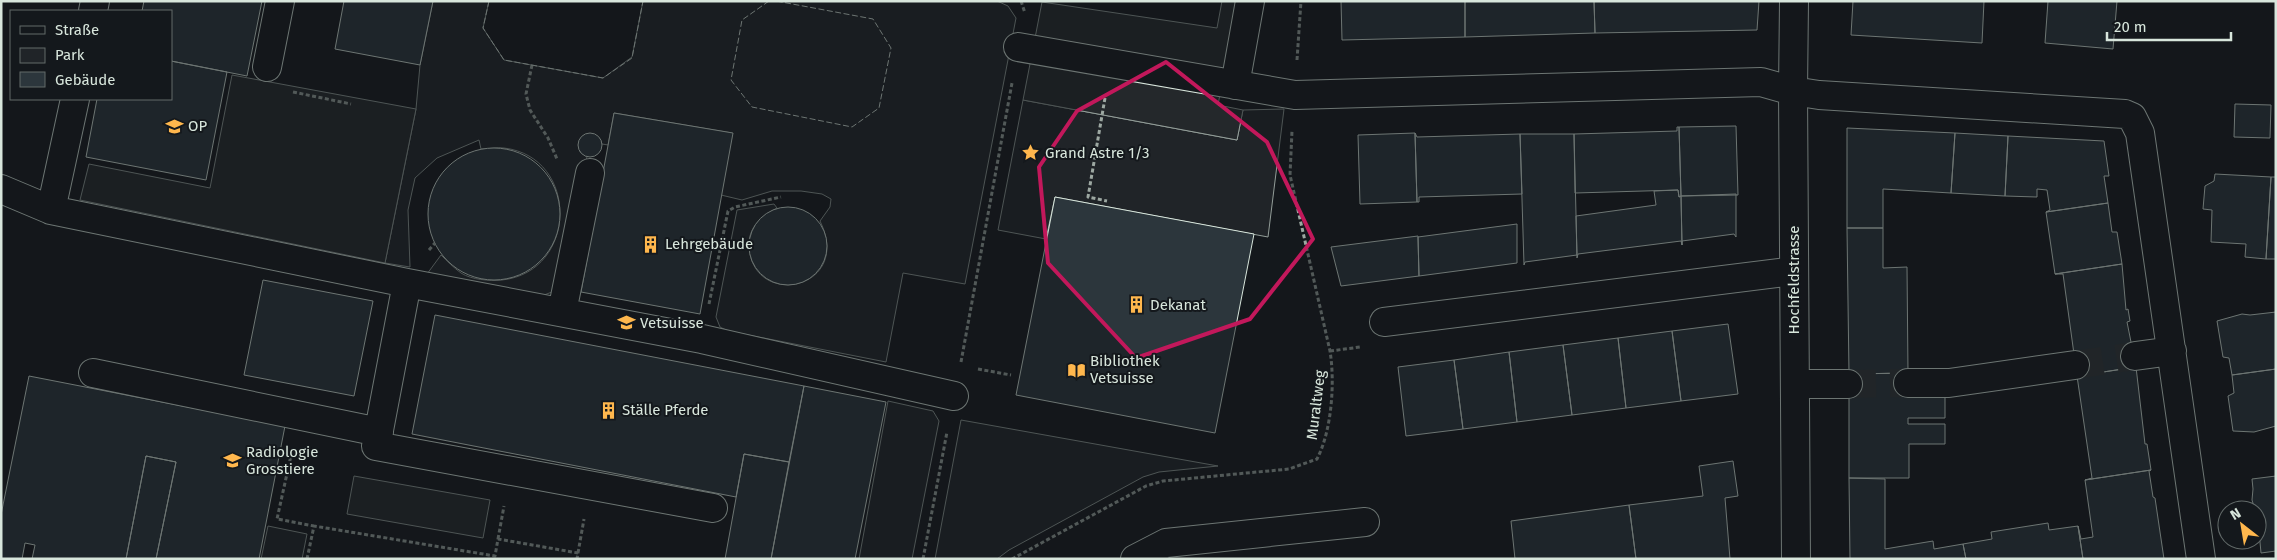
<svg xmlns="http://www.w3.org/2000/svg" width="2277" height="560" font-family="'Fira Sans',sans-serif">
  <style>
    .green { fill: #202428; stroke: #939e99 }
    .parking { fill: #24282b; stroke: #939e99 }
    .building { fill: #2c363c; stroke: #d8e6dc }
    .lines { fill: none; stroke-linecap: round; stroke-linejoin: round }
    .minor-tunnel { stroke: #313739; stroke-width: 28; stroke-dasharray: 28 14; stroke-linecap: butt }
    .minor-casing { stroke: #d8e6dc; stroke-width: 30 }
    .path { stroke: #9da8a2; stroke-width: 3; stroke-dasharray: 4 2.5; stroke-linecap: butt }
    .minor { stroke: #14181c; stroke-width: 28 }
    .fence { stroke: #d8e6dc; stroke-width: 1; stroke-dasharray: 6 2.5; stroke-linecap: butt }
    .marked { fill: none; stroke: #c2185b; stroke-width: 4; stroke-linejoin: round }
    .labels { text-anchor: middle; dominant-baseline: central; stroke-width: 4; stroke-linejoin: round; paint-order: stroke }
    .poi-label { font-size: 15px; fill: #d8e6dc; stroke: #14181c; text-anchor: start }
    .street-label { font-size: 15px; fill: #d8e6dc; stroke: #14181c }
  </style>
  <rect width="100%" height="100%" fill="#14181c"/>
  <!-- green -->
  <path class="green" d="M433,1h56l-6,27 21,32 99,18 29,-21 11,-56h354l11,5 8,12 -51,266 -62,-11 -17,89 -158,-31 -8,-4 -4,-10 21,-107 37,-6 3,4c-15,8 -29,19 -28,38 3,64 105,44 71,-25l10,-14 1,-8 -9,-5 -21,-3h-29l-30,9 -21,-5 11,-62 -118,-20 -6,32 -6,-1 -2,-5 -7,-5 -9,1 -5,8 1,9 7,5 -35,135 -8,3 -117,-21 14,-19c6,6 13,13 20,18 11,7 28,8 41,7 76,-8 78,-123 2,-132 -7,-1 -15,1 -23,1l-2,-9 -42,18 -22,20 -7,32 2,57 -25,-4 31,-154 4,-44z
    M1023,100l214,40 6,-30 41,-1 -16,128 -213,-40 -9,42 -48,-9z
    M888,401l45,10 6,10 -27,138h-53z
    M961,420l257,46 -59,6 -16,5 -134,73 -12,9h-62z
    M268,526l39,8 -5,25h-41z"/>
  <!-- parking -->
  <path class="parking" d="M1222,1h15l-19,104 25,5 -6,30 -214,-40 19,-98 175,26z
    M232,75l184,34 -31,154 -305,-63 9,-36 121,24z
    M354,476l136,24 -7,38 -136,-24z"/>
  <!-- building -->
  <path class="building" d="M144,1h118l-15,75 -76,-15v-50h-29z
    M344,1h89l-13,64 -85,-16z
    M1341,1h124v36l-123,3z
    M1465,1h129l1,32 -130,4z
    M1594,1h165l-2,29 -162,3z
    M1853,1h131l-2,42 -131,-8z
    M2048,1h69l-4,48 -68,-6z
    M171,61l56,11 -21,108 -120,-23 11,-58h74z
    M2235,104l36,1 -1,33 -36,-1z
    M614,113l119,20 -33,181 -119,-22z
    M1736,126l2,69 -57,1 -2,-69z
    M1677,127h2l2,69 -2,1 -1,-7 -103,3 -1,-59 103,-3z
    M1847,128l108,5 -4,60 -68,-4v39h-36z
    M1415,133l2,69 -57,2 -2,-69z
    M1415,133l2,4 103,-3 2,60 -103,3v5h-2z
    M1955,133l53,3 -3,60 -54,-3z
    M578 145a12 12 0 1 1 24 0a12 12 0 1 1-24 0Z
    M1520,134h54l3,121 -52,7 -1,3z
    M2008,136l96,5 5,35h-5l4,27 -62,9 4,-2 -3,-20 -10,-1v8l-32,-1z
    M428 214a66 66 0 1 1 132 0a66 66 0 1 1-132 0Z
    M2215,174l56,3 -5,82 -21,-2 1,-13 -35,-2 1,-32 -9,-1 2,-23 9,-5z
    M2271,177h5v82h-10z
    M1678,190l1,7 2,-1 1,49 -1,-4 -103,13 -1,4 -1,-42 80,-11 -2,-14z
    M1736,194v43l-2,-3 -52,7v4l-1,-49z
    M1055,197l199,37 -39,199 -199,-38z
    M2108,203l4,29h5l5,32 -67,10 -9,-62z
    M749 246a39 39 0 1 1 78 0a39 39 0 1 1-78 0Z
    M1517,224v39l-98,13 -1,-39z
    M1847,228h36v40l24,-1 1,106 -59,1z
    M1418,236l1,40 -78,10 -10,-39z
    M2122,264l4,46 2,-1 2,12 -3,1 9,45 -59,9 -14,-102h-8z
    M263,280l110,21 -19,95 -110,-21z
    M2276,312v57l-44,6 -3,-17 -6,-1 -6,-36 25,-7 8,1z
    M435,315l369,71 -15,76 -45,-8 -8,43 -324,-63z
    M1728,324l10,70 -57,7 -9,-70z
    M1672,331l9,70 -55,7 -8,-70z
    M1618,338l8,70 -54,7 -9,-70z
    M1563,345l9,70 -55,7 -8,-70z
    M1509,352l8,70 -54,7 -9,-69z
    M1454,360l9,69 -57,7 -8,-69z
    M2136,367l9,77h2l4,26 -66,10 7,-2 -15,-102z
    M2276,369v57l-22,6 -21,-1 -5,-35 6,-3 -2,-18z
    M1908,373l37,20v25h-37v6h37v20h-36v34h-60v-104z
    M29,376l256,50 -26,133h-103l20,-97 -30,-6 -20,103h-94l3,-14 -10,-2 -3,16h-21v-44z
    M804,386l82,16 -31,157h-84z
    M744,454l45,8 -18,97h-46z
    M146,456l30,6 -20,97h-30z
    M1733,461l5,35 -13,2 5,61h-94l-7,-54 74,-9 -4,-30z
    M2151,470l-2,1 4,26 2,1 9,61h-81l-5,-33 3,13 12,-2 -8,-57z
    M2276,476v75l-15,2 -4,-43h-2l-3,-10 1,-11 -1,-10z
    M1849,478l36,1v70l48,-8 1,8 29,-5 3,15h-116z
    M1629,505l7,54h-121l-4,-38z
    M2048,523l1,7 29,-4 5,33h-117l-3,-15 29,-5 -1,-7z"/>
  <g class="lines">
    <!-- minor-tunnel -->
    <path class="minor-tunnel" d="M2075,365l60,-9
      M1848,384l60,-1"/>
    <defs>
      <path id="minor" d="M1794,1l-1,90 3,468
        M93,11l2,-10
        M1018,47l277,48 466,-13 32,9 26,4 306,19 7,3 8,16 61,426
        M267,67l13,-66
        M1235,85l15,-84
        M1,189l50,21 356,73 295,56 252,57
        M51,210l24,-111
        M407,283l-31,163 337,62
        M562,312l28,-139
        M1384,322l410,-51
        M2135,356l37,-5
        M93,373l286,59
        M1908,383h41l126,-18
        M1795,384h53
        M1135,559l31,-16 199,-21"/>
    </defs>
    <!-- minor casing -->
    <use href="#minor" class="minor-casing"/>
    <!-- path -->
    <path class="path" d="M1021,1l4,12
      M1297,60l4,-59
      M532,65l-6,29 4,16 18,28 9,21
      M293,92l58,12
      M1105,98l-17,99 19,4
      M429,250l6,-7
      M709,304l19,-93 7,-4 46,-10
      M1330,351l30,-4
      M961,362l51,-279
      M978,369l33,6
      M292,451l-15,68 37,7
      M498,539l6,-33
      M578,553l6,-34
      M307,559l7,-33 181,30 3,-17 80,14 -1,6
      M923,559l24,-127
      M1012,559l134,-73 17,-5 126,-12 28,-10c15,-29 18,-77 13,-108l-40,-176 2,-44"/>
    <!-- minor -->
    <use href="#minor" class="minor"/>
    <!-- fence -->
    <path class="fence" d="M489,1l-6,27 21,32 99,18 29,-20 11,-57
      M769,1l-27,19 -11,60 21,27 100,20 27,-19 12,-60 -18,-29 -97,-18"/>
  </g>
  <!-- marked area -->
  <path d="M0 0H2277V560H0ZM1166,62l101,80 46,97 -63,80 -114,39 -88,-95 -9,-96 38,-56z" fill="#14181c" fill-opacity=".55" fill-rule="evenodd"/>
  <path class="marked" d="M1166,62l101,80 46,97 -63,80 -114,39 -88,-95 -9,-96 38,-56z"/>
  <!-- icons -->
  <defs>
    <symbol id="university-bare" viewBox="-9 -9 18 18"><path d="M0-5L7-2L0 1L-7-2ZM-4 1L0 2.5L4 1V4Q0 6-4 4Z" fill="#ffb74d" stroke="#14181c" stroke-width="2.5" paint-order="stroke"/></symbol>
    <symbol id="sight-bare" viewBox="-9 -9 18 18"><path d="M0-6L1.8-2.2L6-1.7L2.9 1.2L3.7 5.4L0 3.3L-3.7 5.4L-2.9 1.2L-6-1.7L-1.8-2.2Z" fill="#ffb74d" stroke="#14181c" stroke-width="2.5" paint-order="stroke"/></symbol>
    <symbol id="building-bare" viewBox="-9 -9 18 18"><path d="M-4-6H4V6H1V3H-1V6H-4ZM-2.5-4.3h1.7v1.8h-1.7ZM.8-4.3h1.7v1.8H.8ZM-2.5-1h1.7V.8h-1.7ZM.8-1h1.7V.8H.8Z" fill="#ffb74d" stroke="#14181c" stroke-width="2.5" paint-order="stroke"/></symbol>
    <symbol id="library-bare" viewBox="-9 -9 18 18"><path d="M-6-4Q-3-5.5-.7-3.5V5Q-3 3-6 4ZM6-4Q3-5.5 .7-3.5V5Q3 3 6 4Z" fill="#ffb74d" stroke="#14181c" stroke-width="2.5" paint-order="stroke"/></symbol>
  </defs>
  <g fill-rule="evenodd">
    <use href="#university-bare" x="162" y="114" width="25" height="25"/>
    <use href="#sight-bare" x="1018" y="140" width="25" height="25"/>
    <use href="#building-bare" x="638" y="232" width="25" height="25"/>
    <use href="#building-bare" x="1124" y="292" width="25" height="25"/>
    <use href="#university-bare" x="614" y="310" width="25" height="25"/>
    <use href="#library-bare" x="1064" y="358" width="25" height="25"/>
    <use href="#building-bare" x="596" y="398" width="25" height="25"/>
    <use href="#university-bare" x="220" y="448" width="25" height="25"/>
  </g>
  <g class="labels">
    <!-- poi labels -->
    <g class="poi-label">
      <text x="188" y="126">OP</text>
      <text x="1045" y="153">Grand Astre 1/3</text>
      <text x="665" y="244">Lehrgebäude</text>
      <text x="1150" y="305">Dekanat</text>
      <text x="640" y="323">Vetsuisse</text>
      <text x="1090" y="361">Bibliothek<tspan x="1090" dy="17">Vetsuisse</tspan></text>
      <text x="622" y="410">Ställe Pferde</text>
      <text x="246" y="452">Radiologie<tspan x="246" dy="17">Grosstiere</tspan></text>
    </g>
    <!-- street labels -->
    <g class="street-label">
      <text transform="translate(1794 280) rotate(-90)">Hochfeldstrasse</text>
      <text transform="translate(1316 405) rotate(-83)">Muraltweg</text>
    </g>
  </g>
  <!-- border -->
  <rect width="2277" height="560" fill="none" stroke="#d8e6dc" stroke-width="5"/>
  <!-- legend -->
  <rect x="10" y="10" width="162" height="90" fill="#14181c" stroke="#626a69"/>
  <rect x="20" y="26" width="25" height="8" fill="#14181c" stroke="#626a69"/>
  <text x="55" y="35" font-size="15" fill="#d8e6dc">Straße</text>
  <rect x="20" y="48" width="25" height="15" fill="#202428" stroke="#626a69"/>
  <text x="55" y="60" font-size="15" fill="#d8e6dc">Park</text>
  <rect x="20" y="72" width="25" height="15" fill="#2c363c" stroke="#626a69"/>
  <text x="55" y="85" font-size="15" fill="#d8e6dc">Gebäude</text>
  <!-- north arrow -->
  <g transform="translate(2242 525) rotate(329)"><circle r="24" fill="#14181c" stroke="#626a69"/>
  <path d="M0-4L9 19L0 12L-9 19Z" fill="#ffb74d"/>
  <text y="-8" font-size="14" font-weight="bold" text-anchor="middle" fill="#d8e6dc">N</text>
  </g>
  <!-- scale -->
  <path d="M2107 32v8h124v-8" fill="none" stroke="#d8e6dc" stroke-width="2.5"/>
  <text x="2114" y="32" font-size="15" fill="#d8e6dc" stroke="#14181c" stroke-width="4" paint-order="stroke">20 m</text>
</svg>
